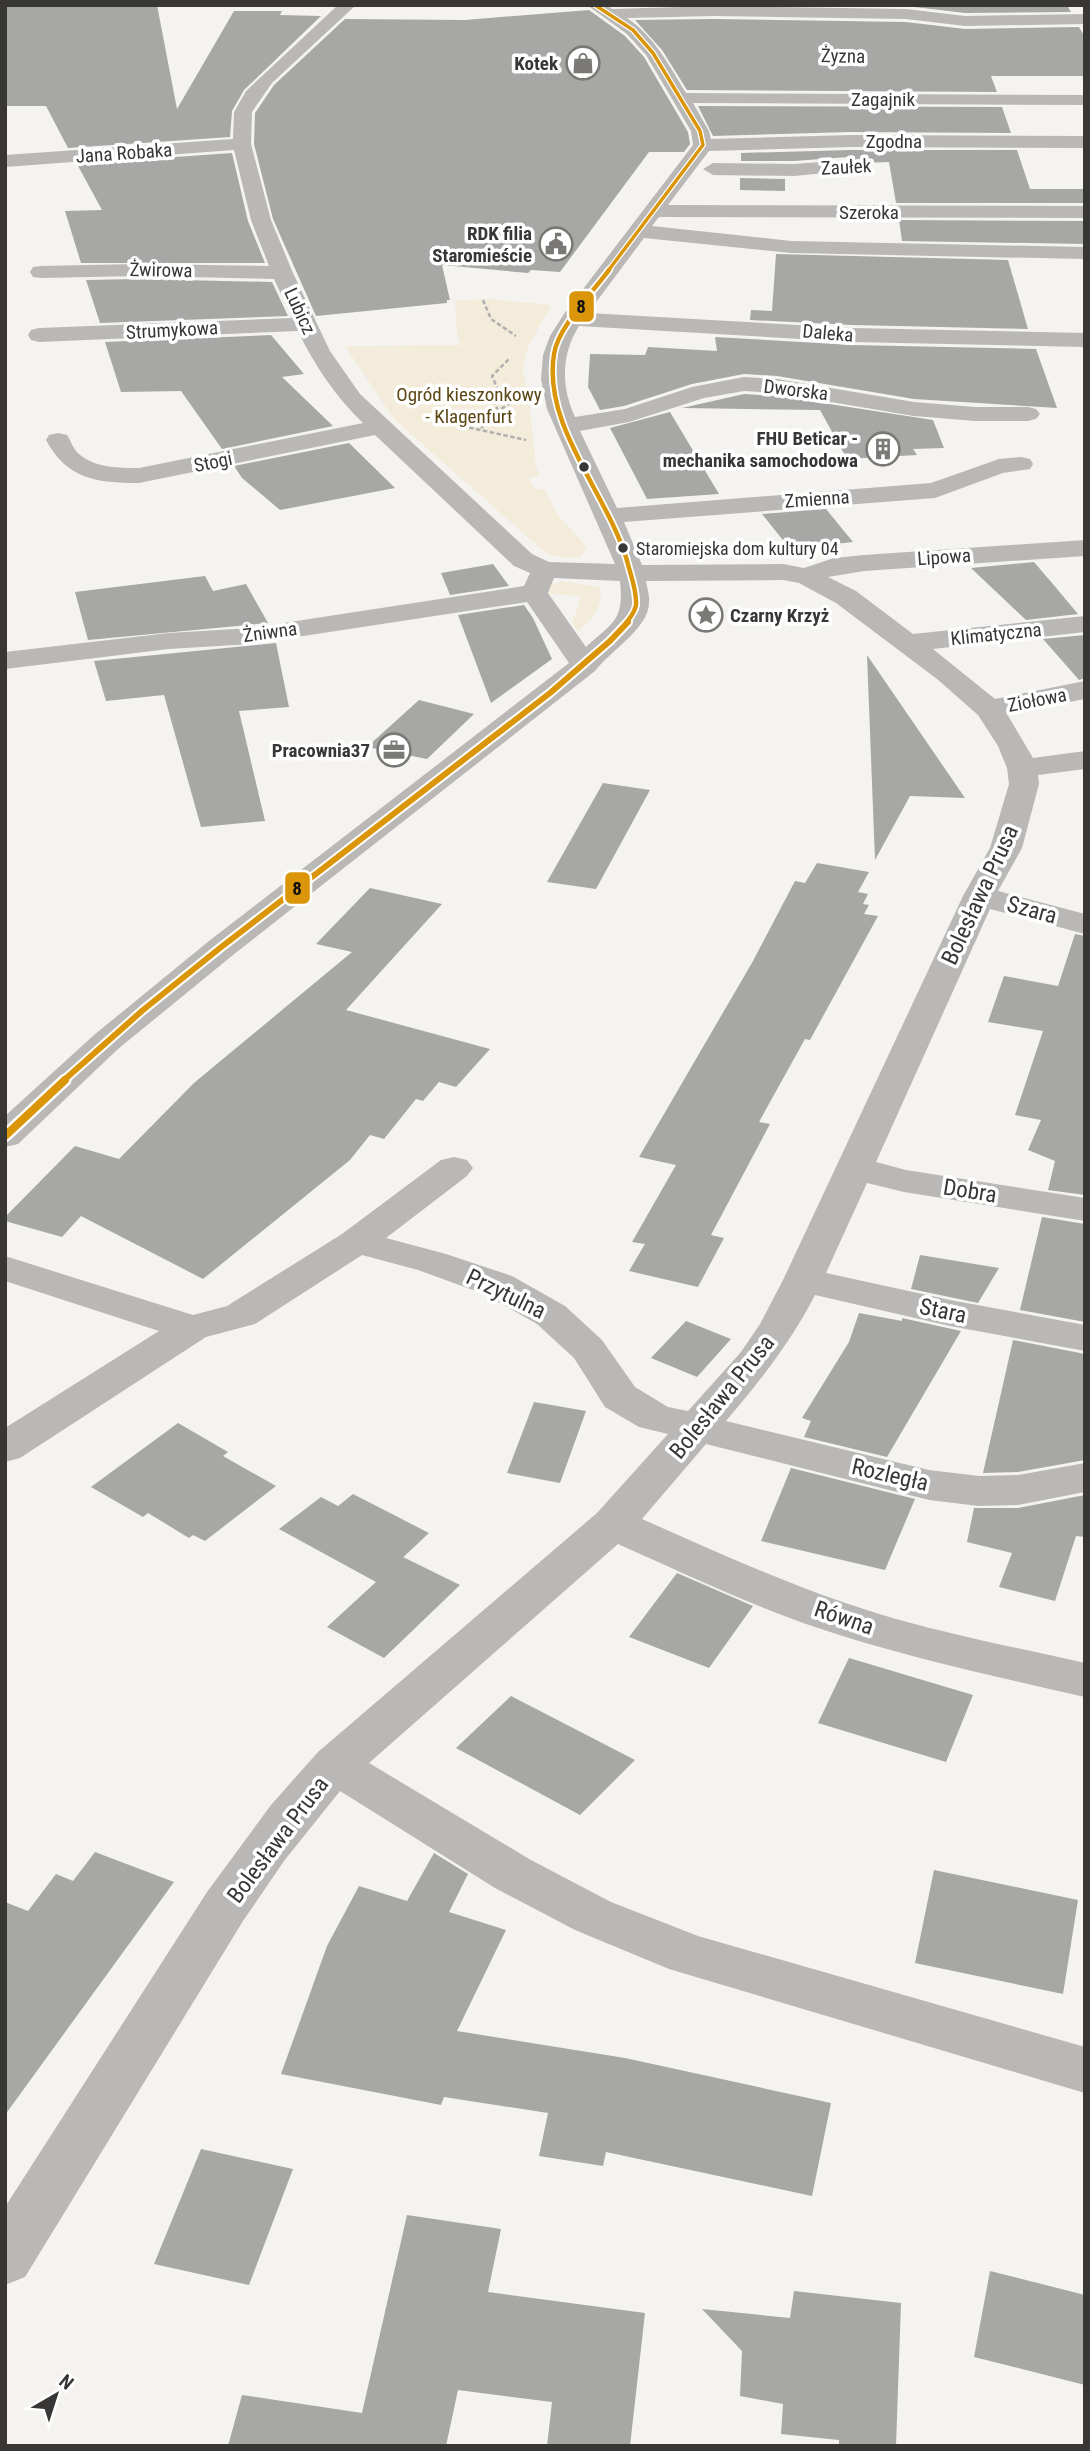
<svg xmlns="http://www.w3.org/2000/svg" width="1090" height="2451" font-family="'Roboto Condensed',sans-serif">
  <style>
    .green { fill: #f3ecdb }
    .building { fill: #a7a7a5 }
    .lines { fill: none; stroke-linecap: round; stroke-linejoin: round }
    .path { stroke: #b0b0af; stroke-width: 2.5; stroke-dasharray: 4.5 2.5; stroke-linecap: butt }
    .minor { fill: #b9b8b7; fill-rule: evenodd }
    .bus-1-far3-casing { stroke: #fff; stroke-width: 6 }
    .bus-1-far2-casing { stroke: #fff; stroke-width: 8 }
    .bus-1-far1-casing { stroke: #fff; stroke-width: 10 }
    .bus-1-casing { stroke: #fff; stroke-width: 13 }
    .bus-1-far3 { stroke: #da9508; stroke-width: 3.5 }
    .bus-1-far2 { stroke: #da9508; stroke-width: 4.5 }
    .bus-1-far1 { stroke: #da9508; stroke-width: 6 }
    .bus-1 { stroke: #da9508; stroke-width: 8 }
    .bus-dot { fill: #383735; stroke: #fff; stroke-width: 2.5 }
    .labels { text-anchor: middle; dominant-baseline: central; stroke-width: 7; stroke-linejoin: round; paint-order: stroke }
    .far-bus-label { font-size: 18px; fill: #383735; stroke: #fff; text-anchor: start }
    .far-street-label { font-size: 19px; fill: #383735; stroke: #fff }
    .far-poi-label { font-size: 19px; font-weight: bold; fill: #383735; stroke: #fff; text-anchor: end }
    .far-park-label { font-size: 19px; fill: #5b4714; stroke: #fff }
    .street-label { font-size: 23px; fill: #383735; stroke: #fff }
    .line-badge { stroke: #fff; stroke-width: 2.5 }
    .pale-badge-label { font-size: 19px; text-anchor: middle; font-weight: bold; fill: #111 }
  </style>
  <rect width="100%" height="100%" fill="#f5f3f0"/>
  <!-- green -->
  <path class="green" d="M489,299l62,6 -23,42 -5,24 7,36 6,60 4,9 -11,2 6,11h10l12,25 30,33 -7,10 -15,1 -17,-3 -154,-136 -49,-73 116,-1 -4,-10 -2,-35z
    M561,581l39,6c4,19 -8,33 -22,44l-6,-8 9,-27 -32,-2 1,-8z"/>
  <!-- building -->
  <path class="building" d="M5,5h152l20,104 57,-98h48l-2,4 41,1 -77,74 -12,21 -2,26 -162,11 -22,-42h-41z
    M834,5h233l4,7 -106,1 -59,-7z
    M589,10l36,26 19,21 44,75 2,12 -6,8h-35l-89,120 -29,-2 -3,3 -86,-8 8,35h-3v3l-131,13 -43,-97 -19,-75 1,-31 19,-28 71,-66 120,1z
    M714,19l192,3 59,7 114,-2 6,10v39h-94l6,16 -310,-2 -25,-40 -27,-30z
    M698,106l304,1 9,26 -160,-1 -138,4z
    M851,150h166l13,39h55v14h-189l-7,-41 -31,1 -10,-6 -54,4h-53v-8z
    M232,153l16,68 17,42h-184l-16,-52 37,-1 -25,-46z
    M740,178l45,1v12l-45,-1z
    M899,220l186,1v23l-183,-3z
    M776,254l232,6 20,69 -176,-4 -102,-5 1,-10 21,1z
    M138,279l134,3 16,34 -188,7 -14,-43z
    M271,335l33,39 -22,3 51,49 -111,23 -41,-58 -60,1 -16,-50z
    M715,337l137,8 184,4 21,59 -143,-9 -137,-23 -33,-2 -52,10 -68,22 -24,4 -12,-23 2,-33 55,1 3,-8 69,4z
    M744,394l33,2 156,24 11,28 -31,1 4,6 -70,4 -27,-49 -138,-2z
    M670,412l49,82 -72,5 -37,-71z
    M349,443l46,45 -115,22 -38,-32 -8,-12z
    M826,509l27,33 -63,7 -28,-35z
    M1034,562l18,21 26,31 -52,6 -55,-52z
    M493,564l16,22 -59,9 -9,-22z
    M205,576l8,15 33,-7 22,39 -180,17 -13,-48z
    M524,605l9,13 19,41 -61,44 -33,-88z
    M1085,635v43l-6,2 -36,-41z
    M276,643l13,64 -50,4 26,110 -64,6 -37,-132 -58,6 -12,-40z
    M867,655l98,143 -55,-2 -35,64z
    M419,700l55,14 -47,45 -60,-12z
    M603,783l47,7 -54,99 -49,-7z
    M817,863l52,9 -11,20 10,2 -5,10 6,1 -5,9 14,2 -68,124 -5,-1 -46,83 11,2 -59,111 13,3 -26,49 -69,-16 16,-27 -13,-2 44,-77 -37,-8 114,-196 42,-80 10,2z
    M370,888l72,16 -96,106 144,39 -34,38 -17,-5 -16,19 -7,-2 -32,40 -14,-4 -20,25 -147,119 -122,-63 -19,21 -57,-16v-4l70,-71 44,13 75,-76 158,-131 -36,-8z
    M1075,934l10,2v259l-37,-5 7,-29 -27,-11 13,-30 -26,-5 28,-84 -55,-9 16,-46 54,10z
    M1042,1217l43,7v98l-65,-12z
    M920,1255l79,13 -21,35 -67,-14z
    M859,1313l43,8v-3l59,13 -74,126 -83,-20 7,-16 -9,-3 47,-76z
    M686,1321l45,18 -34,38 -46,-19z
    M1013,1340l72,14v106l-67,12 -35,1z
    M534,1402l52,9 -26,72 -53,-10z
    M178,1423l50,29 -5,4 53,30 -71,55 -12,-6 -4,3 -41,-25 -5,4 -52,-30z
    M791,1468l124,31 -30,71 -124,-29z
    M353,1494l76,39 -33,31 7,-7 57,28 -76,73 -57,-31 49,-45 -97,-53 42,-32 17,9z
    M1085,1495v42l-9,-1 -21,65 -56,-14 13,-34 -45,-11 7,-34h44z
    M677,1573l76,33 -44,62 -80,-31z
    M849,1658l124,37 -27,67 -128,-39z
    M511,1696l124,64 -55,55 -124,-67z
    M95,1852l79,30 -169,233v-213l23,9 28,-37 17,7z
    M434,1853l34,21 -19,38 57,18 -49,101 168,27 206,45 -19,93 -206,-44 -3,14 -64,-10 9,-43 -104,-16 -3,8 -160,-31 46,-128 32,-60 48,15z
    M934,1870l144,30 -15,94 -148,-31z
    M201,2149l92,20 -44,116 -95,-21z
    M407,2215l94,14 -13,63 157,21 -15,133h-83l5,-44 -94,-12 -12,56h-218l14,-51 120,18z
    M990,2271l95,24v90l-111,-28z
    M794,2291l107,12 -5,143h-57v-6l-58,-6 2,-30 -43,-8 2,-45 -40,-42 88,9z"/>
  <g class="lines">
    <!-- path -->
    <path class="path" d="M483,300l8,19 25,17
      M498,411l-3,-8 3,-13 -6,-14 17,-17
      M435,420l91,20
      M481,428l17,-17 17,-11"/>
    <!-- minor -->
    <path class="minor" d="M338,5h18l-84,78 -20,29 -1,32 20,76 22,53 37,78 30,43 172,160 17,8 66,2 -68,-155 -6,-30 2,-24 7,-19 14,-22 129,-169 -2,-14 -45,-76 -19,-21 -40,-29h20l5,4 102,-3 192,3 59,7 120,-2v10l-120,2 -59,-7 -192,-3 -87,2c27,18 42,47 59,75l399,2v10l-392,-2 16,28 2,8 140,-4 234,1v12l-234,-1 -142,4 -41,54 417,1v12l-426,-1 -7,9 139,15 294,6v12l-294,-6 -147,-15 -56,75 264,15 233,5v14l-233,-5 -273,-16c-18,28 -18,61 -4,91l50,-8 67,-22 52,-10 33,2 137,23 61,5h53l8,2 4,5 -4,5 -8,2h-53l-61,-5 -137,-23 -33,-2 -40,7 -75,24 -49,9 37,77 314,-25 68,-24 22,-2 9,2 3,5 -3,5 -27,4 -68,25 -311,24 18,43 141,-1 21,4 30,-10 30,-3 221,-15v16l-221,15 -36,6 28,14 57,43 172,-18v16l-152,17 62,50 90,-18v18l-78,15 26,44 52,-7v18l-47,6 1,9 -17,64 -24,43 87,23v20l-95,-25 -114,253 30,8 179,28v23l-181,-29 -37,-9 -41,90 124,27 135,25v26l-135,-25 -135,-31c-24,47 -55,86 -89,126l203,49 50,6 39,-1 67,-12v29l-67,13 -39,1 -50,-6 -223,-56 -64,75c77,34 153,69 234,94 68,21 139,34 209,50v34c-91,-21 -181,-40 -270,-70 -67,-23 -132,-54 -197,-83l-249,219 162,97 80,42 87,34 387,111v46l-416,-124 -94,-39 -80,-42 -155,-97 -56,70 -41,60 -218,356 -20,8v-78l202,-315 64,-87 47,-53 279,-239 71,-79 -29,-7 -34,-20 -31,-49 -37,-34 -53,-30 -66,-24 -56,-15 -107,69 -49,13 -186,121 -15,4v-34l154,-97 -154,-50v-25l188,59 34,-9 115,-72 99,-74 13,-3 13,3 6,8 -6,8 -81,62 60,16 66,22 53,30 37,34 33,47 33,20 20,4 53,-59 19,-28 23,-44 180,-384 27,-48 19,-64 -2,-16 -9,-22 -20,-31 -41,-36 -101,-76 -37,-20 -16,-3 -137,1c1,7 4,15 3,22 0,25 -40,49 -54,68l-362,284 -115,94 -100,95 -13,3v-31l89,-81 115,-94 360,-278 -42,-61 -276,42 -82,5 -164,20v-17l164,-19 82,-5 273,-42 6,-13 -16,-7 -139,-131 -236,48c-43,0 -72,-4 -93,-43l3,-5 9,-2 9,2c4,6 6,14 12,19 16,14 40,14 60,14l224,-45c-27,-26 -49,-58 -65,-92l-259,11 -8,-2 -3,-5 3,-5 8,-2 253,-10 -18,-39 -136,-3 -97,2 -8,-1 -3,-5 3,-5 8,-1 97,-2 131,2 -18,-46 -17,-70 -229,17v-12l228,-16 1,-27 12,-21zM554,578l66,3c4,39 -6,41 -34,66l-38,-54z
      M848,160l10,6 -3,4 -61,6 -81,-1 -10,-6 10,-6 81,1z"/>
    <defs>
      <path id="bus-1-far3" d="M595,5l38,25 20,23 47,78 3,14 -95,126"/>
      <path id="bus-1-far2" d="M609,270c-16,22 -51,57 -55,84 -12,75 58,144 75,214 3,11 8,25 7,37 -1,7 -6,13 -10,18"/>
      <path id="bus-1-far1" d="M63,1081l80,-71 77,-62 330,-255 60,-52 18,-19"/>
      <path id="bus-1" d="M5,1136l60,-56"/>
    </defs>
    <!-- bus-1-far3 casing -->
    <use href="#bus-1-far3" class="bus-1-far3-casing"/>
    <!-- bus-1-far2 casing -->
    <use href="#bus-1-far2" class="bus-1-far2-casing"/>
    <!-- bus-1-far1 casing -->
    <use href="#bus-1-far1" class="bus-1-far1-casing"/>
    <!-- bus-1 casing -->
    <use href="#bus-1" class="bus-1-casing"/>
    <!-- bus-1-far3 -->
    <use href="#bus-1-far3" class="bus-1-far3"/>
    <!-- bus-1-far2 -->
    <use href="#bus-1-far2" class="bus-1-far2"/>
    <!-- bus-1-far1 -->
    <use href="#bus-1-far1" class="bus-1-far1"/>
    <!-- bus-1 -->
    <use href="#bus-1" class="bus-1"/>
  </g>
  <!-- icons -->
  <defs>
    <symbol id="shop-ring" viewBox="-11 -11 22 22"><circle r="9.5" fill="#fff" stroke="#7a7976" stroke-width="1.5"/><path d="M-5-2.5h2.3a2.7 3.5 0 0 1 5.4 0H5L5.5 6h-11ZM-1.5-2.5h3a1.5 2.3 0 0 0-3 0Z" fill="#7a7976"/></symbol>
    <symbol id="civic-ring" viewBox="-11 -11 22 22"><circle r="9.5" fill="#fff" stroke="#7a7976" stroke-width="1.5"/><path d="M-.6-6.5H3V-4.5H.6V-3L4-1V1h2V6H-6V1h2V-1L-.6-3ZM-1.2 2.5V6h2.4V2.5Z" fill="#7a7976"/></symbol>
    <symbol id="building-ring" viewBox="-11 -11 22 22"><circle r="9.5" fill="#fff" stroke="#7a7976" stroke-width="1.5"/><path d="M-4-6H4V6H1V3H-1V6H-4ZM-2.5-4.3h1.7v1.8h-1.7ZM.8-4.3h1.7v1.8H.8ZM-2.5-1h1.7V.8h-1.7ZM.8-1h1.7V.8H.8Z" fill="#7a7976"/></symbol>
    <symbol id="sight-ring" viewBox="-11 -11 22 22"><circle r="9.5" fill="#fff" stroke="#7a7976" stroke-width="1.5"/><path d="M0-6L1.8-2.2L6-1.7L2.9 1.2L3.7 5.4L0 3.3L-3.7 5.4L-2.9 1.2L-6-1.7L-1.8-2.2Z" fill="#7a7976"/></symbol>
    <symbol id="office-ring" viewBox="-11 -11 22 22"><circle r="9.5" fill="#fff" stroke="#7a7976" stroke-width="1.5"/><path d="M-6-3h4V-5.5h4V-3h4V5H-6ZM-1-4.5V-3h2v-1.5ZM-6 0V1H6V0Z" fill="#7a7976"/></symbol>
  </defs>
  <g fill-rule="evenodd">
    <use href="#shop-ring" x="564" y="44" width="38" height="38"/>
    <use href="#civic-ring" x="537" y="225" width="38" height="38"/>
    <use href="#building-ring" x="864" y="430" width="38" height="38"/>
    <use href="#sight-ring" x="687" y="596" width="38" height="38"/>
    <use href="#office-ring" x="375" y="731" width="38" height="38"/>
  </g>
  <!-- markers -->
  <g class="bus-dot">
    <circle cx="584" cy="467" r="6"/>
    <circle cx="623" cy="548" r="6"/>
  </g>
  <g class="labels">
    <!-- far-bus labels -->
    <g class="far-bus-label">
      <text x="636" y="548">Staromiejska dom kultury 04</text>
    </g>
    <!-- far-street labels -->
    <g class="far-street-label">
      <text transform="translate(843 56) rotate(1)">Żyzna</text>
      <text x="883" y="99">Zagajnik</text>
      <text x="894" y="141">Zgodna</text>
      <text transform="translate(124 153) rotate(-4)">Jana Robaka</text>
      <text transform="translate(846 167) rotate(-3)">Zaułek</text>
      <text x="869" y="212">Szeroka</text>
      <text transform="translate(161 270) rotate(1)">Żwirowa</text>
      <text transform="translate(300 311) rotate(65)">Lubicz</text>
      <text transform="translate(172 330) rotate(-3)">Strumykowa</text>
      <text transform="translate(828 333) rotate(5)">Daleka</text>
      <text transform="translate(796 390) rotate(7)">Dworska</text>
      <text transform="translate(213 462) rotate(-12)">Stogi</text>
      <text transform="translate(817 499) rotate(-4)">Zmienna</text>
      <text transform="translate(944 557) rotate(-4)">Lipowa</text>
      <text transform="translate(270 632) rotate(-8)">Żniwna</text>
      <text transform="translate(996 634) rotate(-6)">Klimatyczna</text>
      <text transform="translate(1037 700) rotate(-11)">Ziołowa</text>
    </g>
    <!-- far-poi labels -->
    <g class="far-poi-label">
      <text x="558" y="63">Kotek</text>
      <text x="532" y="233">RDK filia<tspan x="532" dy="22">Staromieście</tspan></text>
      <text x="858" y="438">FHU Beticar -<tspan x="858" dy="22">mechanika samochodowa</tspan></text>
      <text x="730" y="615" text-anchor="start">Czarny Krzyż</text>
      <text x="370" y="750">Pracownia37</text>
    </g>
    <!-- far-park labels -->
    <g class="far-park-label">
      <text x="469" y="394">Ogród kieszonkowy<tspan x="469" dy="22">- Klagenfurt</tspan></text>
    </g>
    <!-- street labels -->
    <g class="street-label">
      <text transform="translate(980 895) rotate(-65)">Bolesława Prusa</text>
      <text transform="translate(1032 910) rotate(15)">Szara</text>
      <text transform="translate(970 1191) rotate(9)">Dobra</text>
      <text transform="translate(506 1294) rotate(26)">Przytulna</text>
      <text transform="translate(943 1311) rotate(12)">Stara</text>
      <text transform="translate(722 1397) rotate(-51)">Bolesława Prusa</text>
      <text transform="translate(890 1475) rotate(13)">Rozległa</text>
      <text transform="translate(844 1618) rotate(19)">Równa</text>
      <text transform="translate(278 1840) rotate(-53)">Bolesława Prusa</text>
    </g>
  </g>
  <g class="line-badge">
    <rect x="568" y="290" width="27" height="33" rx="7" fill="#da9508"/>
    <rect x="284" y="871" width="27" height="34" rx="7" fill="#da9508"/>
  </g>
  <g class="pale-badge-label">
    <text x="581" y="313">8</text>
    <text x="297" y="895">8</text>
  </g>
  <!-- border -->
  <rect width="1090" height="2451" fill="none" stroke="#383735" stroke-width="14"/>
  <!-- north arrow -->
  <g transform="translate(56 2395) rotate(39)" stroke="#ffffff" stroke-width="5" paint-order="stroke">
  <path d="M0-5L12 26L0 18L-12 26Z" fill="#383735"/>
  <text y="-10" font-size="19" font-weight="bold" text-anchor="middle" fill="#383735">N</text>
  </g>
</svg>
